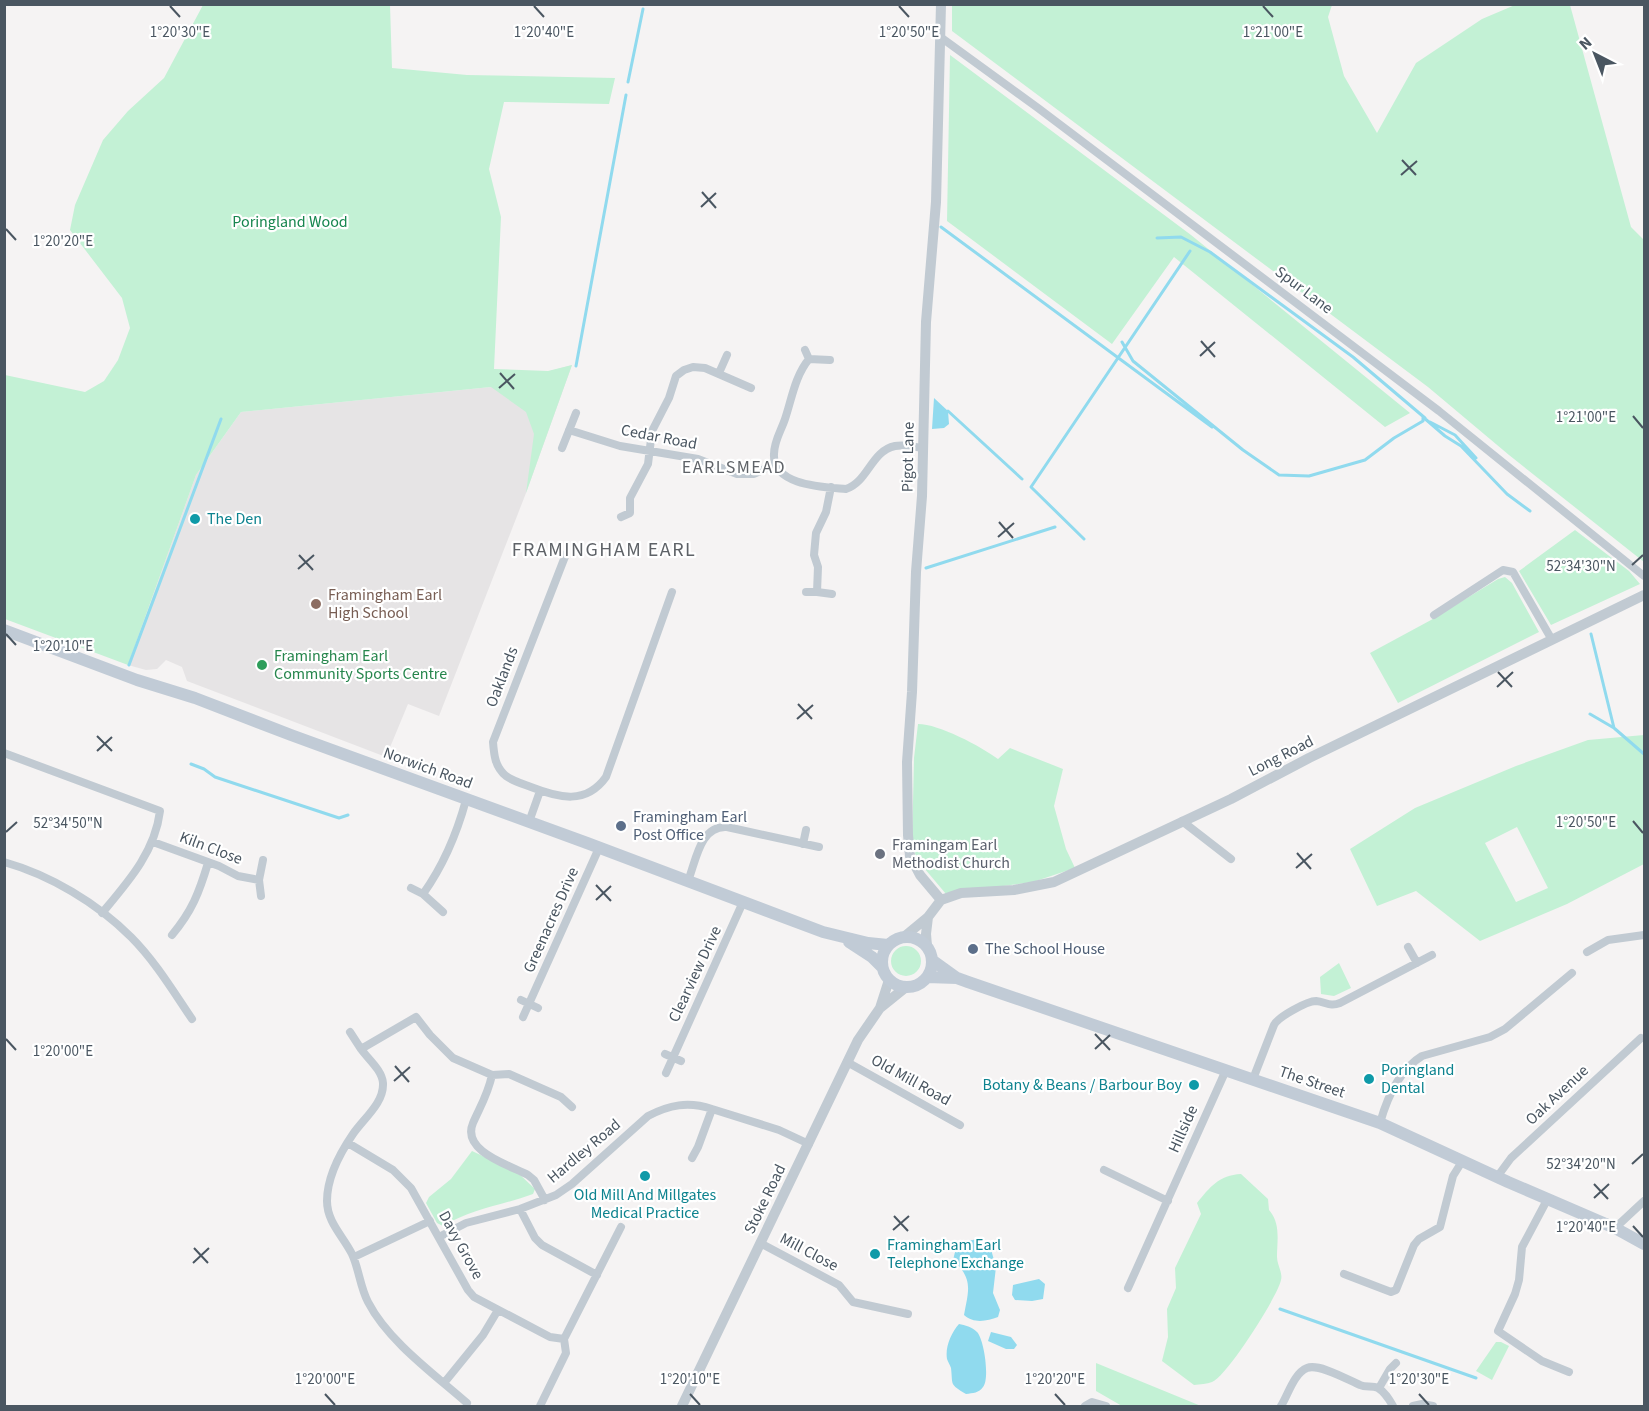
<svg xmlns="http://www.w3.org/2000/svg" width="1649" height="1411" font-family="'Source Sans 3',sans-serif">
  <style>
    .education { fill: #e6e4e5 }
    .green { fill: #c3f1d5; fill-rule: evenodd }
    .water { fill: #90daee }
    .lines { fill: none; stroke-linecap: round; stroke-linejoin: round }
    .stream { stroke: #90daee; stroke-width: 3 }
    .minor { stroke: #c1cad2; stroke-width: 8 }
    .tertiary { stroke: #c1cad2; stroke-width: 10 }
    .secondary { stroke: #c1cbd6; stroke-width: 12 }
    .ticks { fill: none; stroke: #4a5661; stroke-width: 2 }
    .culture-dot { fill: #0f9aa8; stroke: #fff; stroke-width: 2 }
    .education-dot { fill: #8d6e63; stroke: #fff; stroke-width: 2 }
    .leisure-dot { fill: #2e9e5b; stroke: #fff; stroke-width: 2 }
    .service-dot { fill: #5c6f8a; stroke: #fff; stroke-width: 2 }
    .worship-dot { fill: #6b7280; stroke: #fff; stroke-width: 2 }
    .labels { text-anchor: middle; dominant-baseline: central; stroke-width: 4.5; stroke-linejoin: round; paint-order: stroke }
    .park-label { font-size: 16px; fill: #17864f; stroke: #fff }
    .street-label { font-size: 16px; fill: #4a5661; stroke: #fff }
    .culture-label { font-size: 16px; fill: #0d838f; stroke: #fff; text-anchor: start }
    .education-label { font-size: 16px; fill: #785e54; stroke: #fff; text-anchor: start }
    .leisure-label { font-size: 16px; fill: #27864d; stroke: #fff; text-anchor: start }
    .service-label { font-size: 16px; fill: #4e5e75; stroke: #fff; text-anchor: start }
    .worship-label { font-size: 16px; fill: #5b616d; stroke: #fff; text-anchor: start }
    .neighbourhood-label { font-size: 18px; letter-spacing: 1.5px; fill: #5f6368; stroke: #fff }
    .quarter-label { font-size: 20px; letter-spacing: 1.5px; fill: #5f6368; stroke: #fff }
    .ticks-label { font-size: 15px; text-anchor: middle; fill: #4a5661; stroke: #fff; stroke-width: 4.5; stroke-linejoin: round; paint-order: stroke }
  </style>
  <rect width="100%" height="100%" fill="#f5f3f3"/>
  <!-- education -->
  <path class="education" d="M572,365l-46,128 -87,223 -31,-12 -22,53 -199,-76 -5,-14 -16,-7 -9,9 -11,1 -18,-5 68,-190 45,-63 250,-25z"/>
  <!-- green -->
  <path class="green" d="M203,5h187l2,63 75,7 148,3 -6,26 -105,-2 -15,67 12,48 -7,152 54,2 24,-6 -46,128 8,-59 -8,-22 -35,-25 -250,25 -45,63 -68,190 -123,-46v-244l80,17 19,-11 14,-21 12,-32 -8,-30 -52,-68 5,-25 28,-65 25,-29 36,-33z
    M952,5h380l-4,12 16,59 33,57 39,-70 66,-44 33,-14h55l61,222 13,13v322l-135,-107 -81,-68 -476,-356z
    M950,55l241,180 219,178 -25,14 -211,-170 -62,87 -165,-123z
    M1575,530l54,41 11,13 -89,41 -32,-54z
    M1505,577l7,6 27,49 -141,71 -28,-50 61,-33 67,-41z
    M918,724c21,0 62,22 80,35l12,-11 53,21 -9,37 12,43 9,19 -42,14 -87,12 -27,-32 -7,-15 2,-89z
    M1644,735v129l-77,40 -87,37 -64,-50 -39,15 -27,-57 65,-41 101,-42 72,-26zM1517,827l31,61 -32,14 -31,-59z
    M891 961a15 15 0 1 1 30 0a15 15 0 1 1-30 0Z
    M1339,963l12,25 -17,8 -13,-2 -1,-17z
    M472,1151l45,21 18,17 -2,5c-30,11 -62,15 -90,32l-6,-3 -11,-20 3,-6 22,-18z
    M1241,1174l27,25 1,11c12,13 8,31 8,47 0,8 6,16 4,23 -3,16 -54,96 -69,102 -5,2 -12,2 -18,3l-32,-24 6,-24 -1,-28 9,-21 -1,-20 26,-54 -4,-11c13,-16 22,-28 44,-29z
    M1496,1342h5l8,4 -17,34 -16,-9z
    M1096,1363l105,43h-79l-26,-15z"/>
  <!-- water -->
  <path class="water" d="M934,398l14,13 1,13 -5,4 -12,1z
    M977,1239l13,7 6,21 -3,26 7,17 -2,7c-11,4 -24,7 -34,-2 5,-26 9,-36 -11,-55l3,-12 3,-5z
    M1039,1279l6,5 -2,15 -11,2 -17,-1 -3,-5 1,-10z
    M959,1324c6,1 13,3 18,8 7,7 13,47 6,55 -4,6 -10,6 -17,7 -17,-10 -13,-9 -15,-26 -1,-3 -3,-6 -4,-9 -2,-12 4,-26 12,-35z
    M991,1332l20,5 6,8 -3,4h-8l-18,-8z"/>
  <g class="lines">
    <!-- stream -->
    <path class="stream" d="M628,82l15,-73
      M941,227l271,200
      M1157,238l24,-1 29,15 143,105 72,61
      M1122,342l11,19 110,89 36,25 30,1 56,-16 29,-22 29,-17v-4l22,19 16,10 46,48 23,17
      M576,366l50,-271
      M948,411l74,68
      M1430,422l25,13 21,23
      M1084,539l-53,-52 159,-236
      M926,568l129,-41
      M1591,634l23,94
      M129,665l92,-246
      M1590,714l24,14 30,26
      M191,764l13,5 11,8 124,41 9,-3
      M1280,1309l196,69"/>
    <!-- minor -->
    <path class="minor" d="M939,36l99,72 401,303 205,165
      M805,350l4,9c-14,17 -17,39 -24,60 -4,12 -11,22 -11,35 -2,32 51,33 72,35 22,-7 25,-38 49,-43 9,-2 19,1 28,2
      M809,359l21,1
      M719,373l8,-18
      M569,430l51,16 78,13 39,15h17l21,-10
      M562,448l14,-35
      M831,487l-5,25 -10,21 -2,22 4,12 -1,25 15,2
      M621,517l9,-4v-15l18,-34 4,-33 17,-33 7,-22 8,-6 9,-3 12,1 46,20
      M566,554l-73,188c1,13 2,25 13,34 7,5 17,8 25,11 28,11 55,18 75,-10l66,-185
      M806,592h11
      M1434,615l69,-45 10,2 39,68
      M4,753l156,58c-5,41 -32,71 -58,102
      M1182,821l49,38
      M529,822l11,-31
      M153,842l66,24 19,10 21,4 4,-20
      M803,844l3,-14
      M4,862c46,13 93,41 127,75 24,24 42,54 61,82
      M259,880l2,16
      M688,881c8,-20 12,-56 39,-54l92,20
      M411,888l12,6
      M443,912l-20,-18c20,-28 34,-61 43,-94
      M172,935c20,-24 27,-42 36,-72
      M1408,947l9,16
      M1587,952l21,-12 36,-5
      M521,1000l17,8
      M523,1017l76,-169
      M350,1032l11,17
      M665,1054l16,7
      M847,1062l113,63
      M666,1073l77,-171
      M492,1075c-4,19 -11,30 -19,48 -12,28 36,42 55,52l6,5 11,20
      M1253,1079l21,-54c4,-8 33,-24 42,-24 10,1 14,6 24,2l92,-48
      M1380,1123c7,-25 19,-53 42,-67l68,-19 15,-8 67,-56
      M348,1143l45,27 18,18 57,102 6,7 76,40 14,2
      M692,1158l6,-11 14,-38 67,21 30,14
      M1104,1170l64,31
      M1497,1177l14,-19 130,-120
      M1547,1200l-25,47 -3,33 -4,14 -17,37 44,30 27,11
      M520,1209l15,29 7,7 55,30
      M1615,1228l29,-27
      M439,1237l27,-14 54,-14 36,-14 16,-11 76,-68c21,-11 40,-15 64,-7
      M760,1243l79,42 14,17 55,12
      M354,1257l76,-36
      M1344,1274l47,18 5,-2 18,-45 5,-6 21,-12 13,-51 10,-16
      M1128,1288l98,-218
      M444,1383l39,-48 15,-25
      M1379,1388l11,-19 6,-6
      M467,1403c-33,-29 -79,-62 -99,-101 -8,-15 -9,-33 -16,-48 -9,-18 -25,-32 -25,-53 0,-24 13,-48 26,-67 11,-16 31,-31 30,-51 -1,-13 -15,-24 -22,-34l55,-32 14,18 23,23 39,17 17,-1 52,23 11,10
      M540,1406l26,-53 -2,-14 57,-112
      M1085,1406l7,-4 14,4
      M1281,1406c7,-11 13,-33 26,-38 12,-5 41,12 53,17 6,3 12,0 18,3 7,4 11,11 15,18
      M1413,1406l9,-2 11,2"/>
    <!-- tertiary -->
    <path class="tertiary" d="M941,900l-21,-25 -10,-19 -2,-21 -1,-73 5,-70 4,-120 6,-76 4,-174 10,-120 5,-198
      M905,936l23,-19 13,-17 20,-7 53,-3 40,-8 177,-83 78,-41 335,-163
      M927,946l-1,-12 2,-17
      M880,1008l9,-28
      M682,1406l176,-366 22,-32 26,-21"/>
    <!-- secondary -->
    <path class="secondary" d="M4,630l133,50 58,18 96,37 296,108 236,89 45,11 20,2
      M882 962a25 25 0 1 1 50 0a25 25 0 1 1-50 0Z
      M849,942l23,15 10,10
      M932,960l25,18
      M927,977l30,1 11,4 412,141 128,59 107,46 29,16"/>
  </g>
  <!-- ticks -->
  <path class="ticks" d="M170,6l10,11M534,6l10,11M899,6l10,11M1263,6l10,11M1402,160l14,15M1401,175l16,-14M702,192l14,16M701,207l15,-14M6,229l10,11M1201,341l14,16M1200,356l15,-14M500,373l14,16M499,388l16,-14M1633,416l10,12M999,522l14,16M998,537l16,-14M299,555l14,15M1632,565l11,-10M298,569l16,-14M6,634l10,11M1498,672l14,15M1497,687l16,-15M798,704l14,15M797,719l16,-14M97,736l15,15M97,751l15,-14M1633,821l10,12M6,832l11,-10M1297,853l14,16M1296,868l16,-14M596,885l15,16M596,900l15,-14M1095,1034l15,16M6,1039l10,11M1095,1049l15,-14M395,1066l14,16M394,1081l16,-14M1632,1164l11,-10M1594,1184l14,15M1594,1198l15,-14M894,1216l14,15M1633,1226l10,11M893,1230l16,-14M194,1248l14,15M193,1263l16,-15M325,1394l10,11M690,1394l10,11M1055,1394l10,11M1419,1394l10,11"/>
  <!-- markers -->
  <g class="culture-dot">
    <circle cx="195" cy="519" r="6"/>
    <circle cx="1369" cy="1079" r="6"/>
    <circle cx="1194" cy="1085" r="6"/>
    <circle cx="645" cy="1176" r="6"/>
    <circle cx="875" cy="1254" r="6"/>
  </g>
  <circle class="education-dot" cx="316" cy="604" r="6"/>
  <circle class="leisure-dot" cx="262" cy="665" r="6"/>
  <g class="service-dot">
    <circle cx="621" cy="826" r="6"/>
    <circle cx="973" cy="949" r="6"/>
  </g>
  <circle class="worship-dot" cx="880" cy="854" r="6"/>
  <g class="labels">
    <!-- park labels -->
    <g class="park-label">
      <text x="290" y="222">Poringland Wood</text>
    </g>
    <!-- street labels -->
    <g class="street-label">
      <text transform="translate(1304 290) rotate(37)">Spur Lane</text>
      <text transform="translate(659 437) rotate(11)">Cedar Road</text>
      <text transform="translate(908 457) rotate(-89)">Pigot Lane</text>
      <text transform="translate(502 677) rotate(-69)">Oaklands</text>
      <text transform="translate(1281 756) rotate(-27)">Long Road</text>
      <text transform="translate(428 768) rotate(20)">Norwich Road</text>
      <text transform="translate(211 848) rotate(21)">Kiln Close</text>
      <text transform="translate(551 920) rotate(-66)">Greenacres Drive</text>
      <text transform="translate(695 974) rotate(-65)">Clearview Drive</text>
      <text transform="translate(911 1080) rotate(29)">Old Mill Road</text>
      <text transform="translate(1312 1082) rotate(19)">The Street</text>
      <text transform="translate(1557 1095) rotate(-43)">Oak Avenue</text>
      <text transform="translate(1183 1129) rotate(-66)">Hillside</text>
      <text transform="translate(584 1151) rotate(-40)">Hardley Road</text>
      <text transform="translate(765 1199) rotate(-64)">Stoke Road</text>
      <text transform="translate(461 1245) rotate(61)">Davy Grove</text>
      <text transform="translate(809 1252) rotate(28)">Mill Close</text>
    </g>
    <!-- culture labels -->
    <g class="culture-label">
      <text x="207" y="519">The Den</text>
      <text x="1381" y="1070">Poringland<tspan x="1381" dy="18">Dental</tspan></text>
      <text x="1182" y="1085" text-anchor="end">Botany &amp; Beans / Barbour Boy</text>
      <text x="645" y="1195" text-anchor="middle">Old Mill And Millgates<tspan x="645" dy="18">Medical Practice</tspan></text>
      <text x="887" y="1245">Framingham Earl<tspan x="887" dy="18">Telephone Exchange</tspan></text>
    </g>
    <!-- education labels -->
    <g class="education-label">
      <text x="328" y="595">Framingham Earl<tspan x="328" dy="18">High School</tspan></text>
    </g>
    <!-- leisure labels -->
    <g class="leisure-label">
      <text x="274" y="656">Framingham Earl<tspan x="274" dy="18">Community Sports Centre</tspan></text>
    </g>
    <!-- service labels -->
    <g class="service-label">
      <text x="633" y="817">Framingham Earl<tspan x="633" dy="18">Post Office</tspan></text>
      <text x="985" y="949">The School House</text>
    </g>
    <!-- worship labels -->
    <g class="worship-label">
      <text x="892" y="845">Framingam Earl<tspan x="892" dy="18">Methodist Church</tspan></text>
    </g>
    <!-- neighbourhood labels -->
    <g class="neighbourhood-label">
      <text x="734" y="467">EARLSMEAD</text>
    </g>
    <!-- quarter labels -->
    <g class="quarter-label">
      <text x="604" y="550">FRAMINGHAM EARL</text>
    </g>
  </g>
  <g class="ticks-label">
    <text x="180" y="37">1°20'30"E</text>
    <text x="1273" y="37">1°21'00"E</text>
    <text x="544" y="37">1°20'40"E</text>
    <text x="909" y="37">1°20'50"E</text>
    <text x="63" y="246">1°20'20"E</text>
    <text x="1586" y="422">1°21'00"E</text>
    <text x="1581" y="571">52°34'30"N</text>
    <text x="63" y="651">1°20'10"E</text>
    <text x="1586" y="827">1°20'50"E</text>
    <text x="68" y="828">52°34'50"N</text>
    <text x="63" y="1056">1°20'00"E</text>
    <text x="1581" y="1169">52°34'20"N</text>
    <text x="1586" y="1232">1°20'40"E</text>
    <text x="325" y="1384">1°20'00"E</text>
    <text x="690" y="1384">1°20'10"E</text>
    <text x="1055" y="1384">1°20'20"E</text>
    <text x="1419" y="1384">1°20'30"E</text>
  </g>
  <!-- border -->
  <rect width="1649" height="1411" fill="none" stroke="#4a5661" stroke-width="12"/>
  <!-- north arrow -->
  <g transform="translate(1595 54) rotate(318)" stroke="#ffffff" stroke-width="4.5" paint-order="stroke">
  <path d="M0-4.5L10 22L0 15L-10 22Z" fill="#4a5661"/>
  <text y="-9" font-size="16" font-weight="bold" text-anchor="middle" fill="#4a5661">N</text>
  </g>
</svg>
